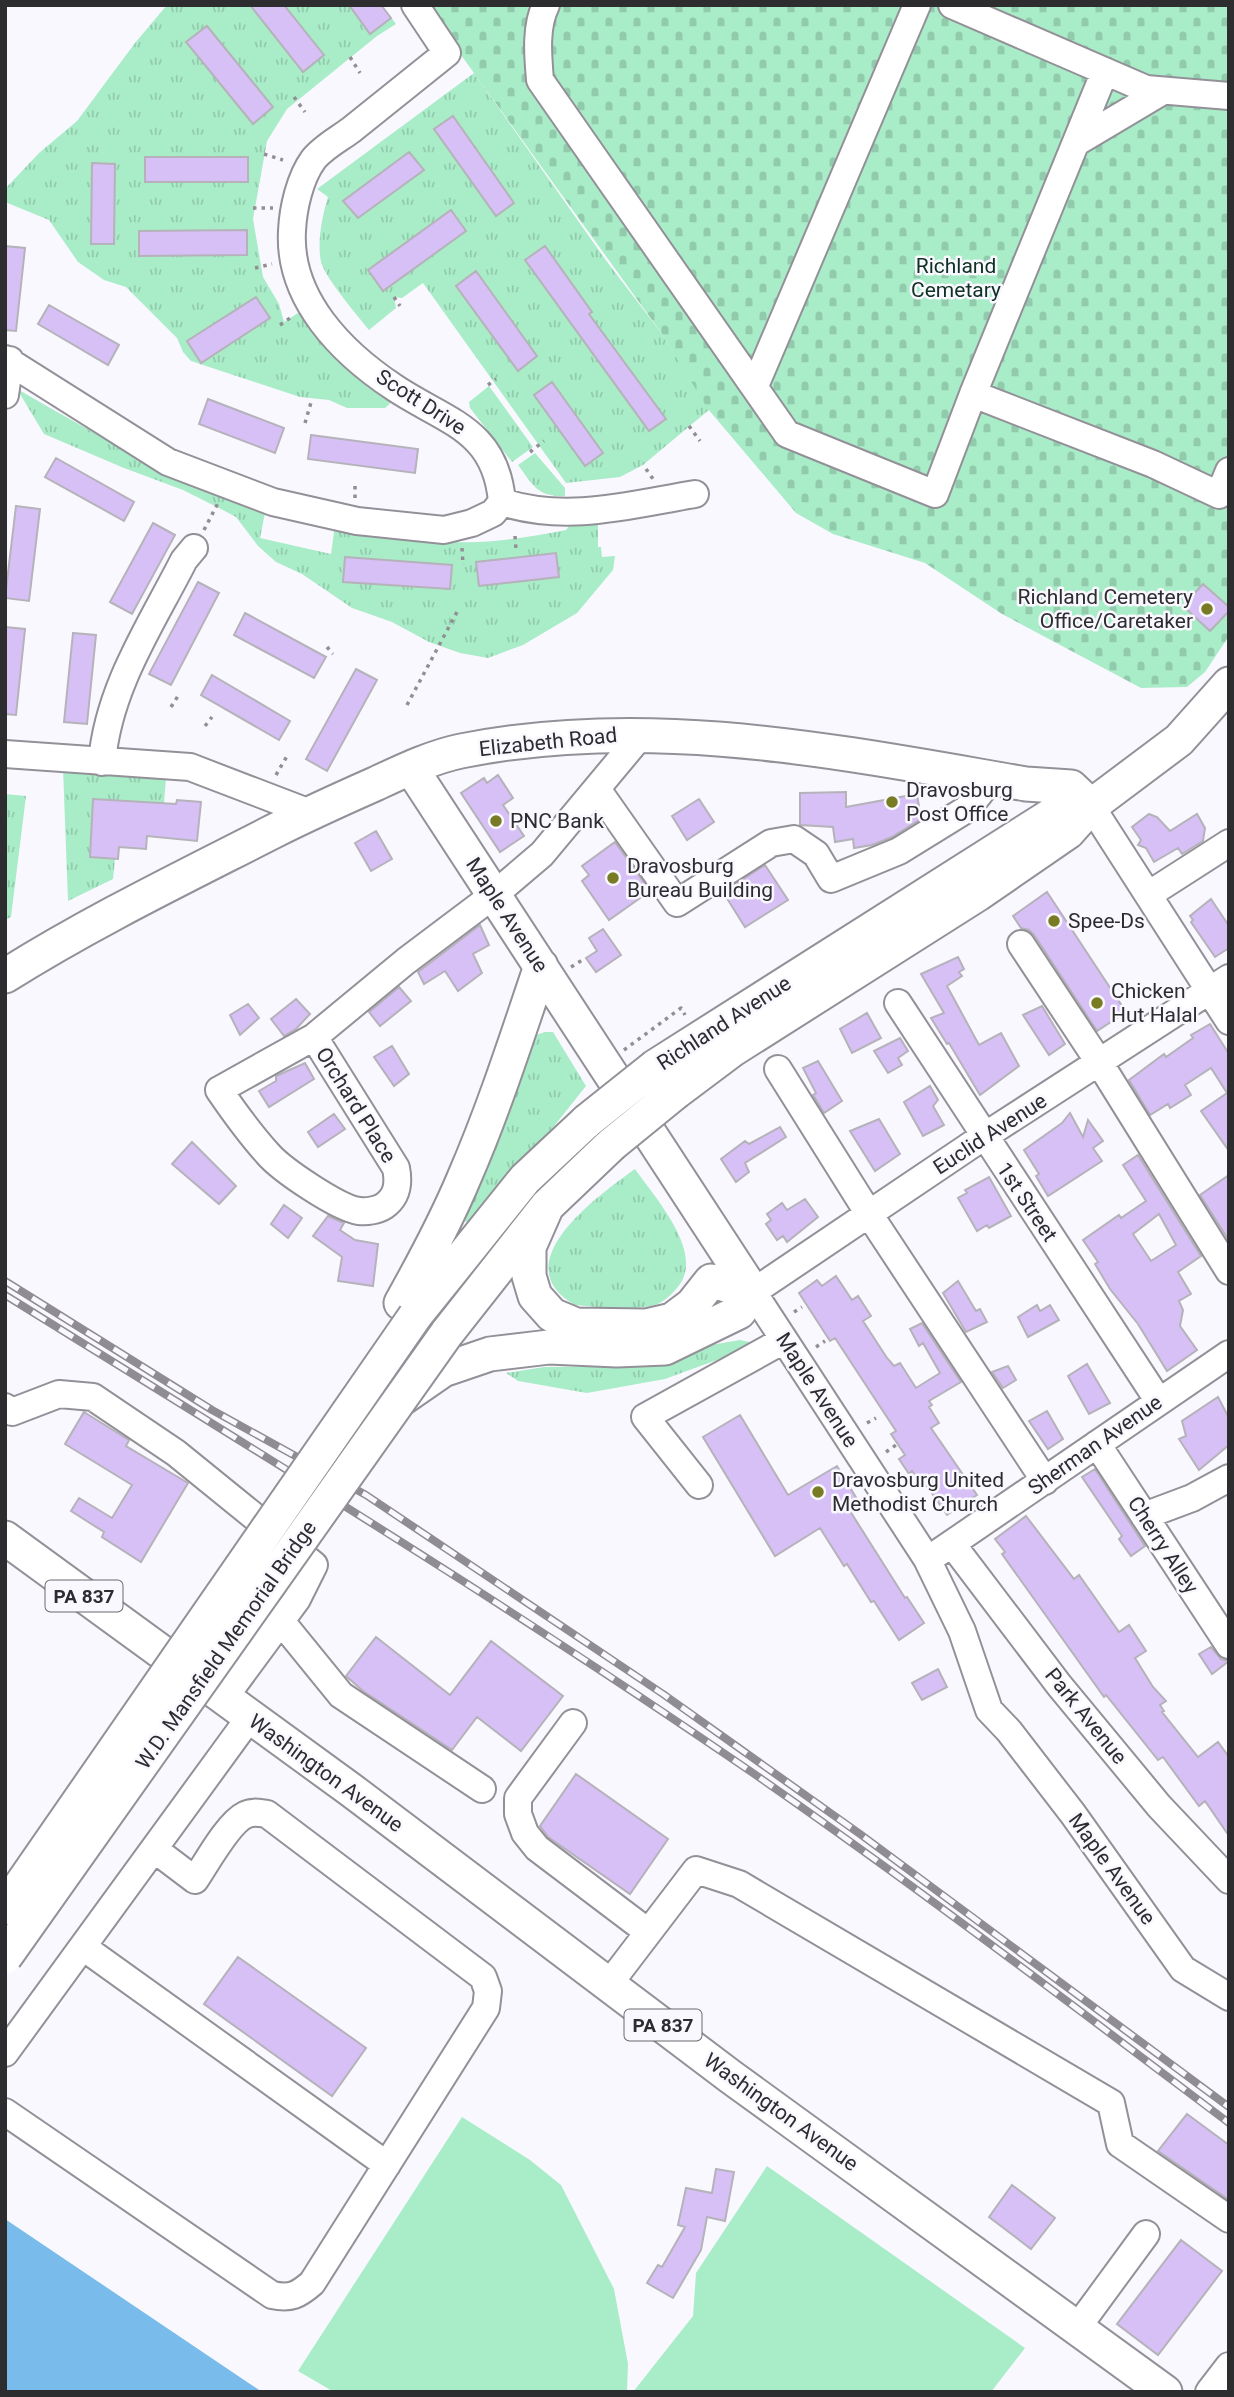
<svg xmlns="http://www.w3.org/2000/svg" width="1234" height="2397" font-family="Roboto,sans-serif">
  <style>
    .grass { fill: url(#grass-tufts) }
    .cemetery { fill: url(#cemetery-stones) }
    .garden { fill: #a9ecc8 }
    .water { fill: #79bbea }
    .building { fill: #d6c0f5; stroke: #b5b2ba; stroke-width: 2; fill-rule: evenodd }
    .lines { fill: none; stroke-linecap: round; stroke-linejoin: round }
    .minor-casing { stroke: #939098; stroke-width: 30 }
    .major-casing { stroke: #939098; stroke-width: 37 }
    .path { stroke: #918f94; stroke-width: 3.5; stroke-dasharray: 3.5 5; stroke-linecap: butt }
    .minor { stroke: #fff; stroke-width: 26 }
    .major { stroke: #fff; stroke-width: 33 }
    .rail-casing { stroke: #8f8d92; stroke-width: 8 }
    .rail { stroke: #faf8ff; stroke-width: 5; stroke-dasharray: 16; stroke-linecap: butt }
    .major-bridge-casing { stroke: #939098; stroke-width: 37; stroke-linecap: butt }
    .major-bridge { stroke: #fff; stroke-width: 33 }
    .poi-dot { fill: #787b23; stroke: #faf8ff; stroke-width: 2.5 }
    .labels { text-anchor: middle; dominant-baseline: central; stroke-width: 5; stroke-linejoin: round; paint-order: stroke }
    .shield { fill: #faf8ff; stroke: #6a696d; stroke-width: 2 }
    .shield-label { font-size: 19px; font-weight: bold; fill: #2d2c2f }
    .park-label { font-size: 21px; fill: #0e3121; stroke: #faf8ff }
    .street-label { font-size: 21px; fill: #2d2c2f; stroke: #faf8ff }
    .poi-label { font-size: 21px; fill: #2d2c2f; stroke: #faf8ff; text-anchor: start }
  </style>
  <defs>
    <pattern id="grass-tufts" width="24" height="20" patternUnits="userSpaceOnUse" patternTransform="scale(1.75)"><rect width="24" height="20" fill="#a9ecc8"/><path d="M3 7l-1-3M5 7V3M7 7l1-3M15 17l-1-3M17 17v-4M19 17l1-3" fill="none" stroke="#92cbac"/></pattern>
    <pattern id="cemetery-stones" width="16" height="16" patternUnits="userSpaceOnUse" patternTransform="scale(1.75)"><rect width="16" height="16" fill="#a9ecc8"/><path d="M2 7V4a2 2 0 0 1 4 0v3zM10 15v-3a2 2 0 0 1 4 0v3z" fill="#92cbac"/></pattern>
  </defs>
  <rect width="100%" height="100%" fill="#faf8ff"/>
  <!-- grass -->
  <path class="grass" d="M167,5h215l14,19 -19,12 -90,73 -20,32 -14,78 10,58 16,27 5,18 17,-11 94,88 -10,9h-38l-18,-8 -29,-3 -109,-36 -8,-9 -6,-14 -51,-51 -22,-7 -26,-18 -29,-42 -44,-18v-13l34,-36 38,-32 58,-78z
    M474,73l131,186 57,75 48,75 -67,56 -23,12 -54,6 -143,-200 -21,15 -8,-1 2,11 -27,22c-12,-15 -43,-51 -48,-68 -4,-20 1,-46 7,-65l-11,-8z
    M489,386l44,61 -21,15 -42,-54 -1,-6z
    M17,389c81,46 160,93 248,124l-5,25 71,16 4,-29c39,8 78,16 118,17 37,2 77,-5 113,-12l4,-5 28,-2v24h3l1,10 13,-1 -2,14 -36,43 -54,32 -35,13 -28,-5 -31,-11 -37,-20 -40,-14 -50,-34 -26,-12 -18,-16 -22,-29 -17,-9 -36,-18 -59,-22 -80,-34z
    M535,453l30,35v8c-28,1 -32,-11 -47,-31z
    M63,768l103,10 -2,25 -71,-4 -3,58 25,2 -2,20 -45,22z
    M5,794l21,2 -15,121 -6,3z
    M545,1032h8l33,54 -106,133 -10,5 -5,-3 62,-183z
    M635,1169c20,29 72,85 42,119 -7,8 -15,16 -26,18 -24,5 -52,1 -76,-1 -73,-41 24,-110 60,-136z
    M740,1340l19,4 -25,14 -9,-1 -60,22 -78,14 -69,-12 -12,-8 38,-6 107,-1 20,-3 40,-18z"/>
  <!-- cemetery -->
  <path class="cemetery" d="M425,5h804v631l-24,36 -18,15 -46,1 -139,-74 -77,-51 -92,-29 -37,-21 -88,-104 -46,-75z"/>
  <!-- garden -->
  <path class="garden" d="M462,2117l68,43 31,25 53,104 14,75 -1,28h-293l-36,-21z
    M767,2166l258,182 -34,44h-358l60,-76 3,-43z"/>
  <!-- water -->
  <path class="water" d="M5,2219l257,173h-257z"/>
  <!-- building -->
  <path class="building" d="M250,5h34l40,50 -21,17z
    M349,5h32l10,13 -21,16z
    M207,26l66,81 -20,17 -67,-82z
    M453,116l61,87 -18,13 -62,-87z
    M409,152l15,18 -66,48 -15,-17z
    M145,157h103v25h-103z
    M92,163l23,1 -1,80h-23z
    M451,210l15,21 -83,60 -15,-21z
    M247,230v25l-108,1v-25z
    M5,246l20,2 -9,83 -11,-1z
    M545,246l47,66 -3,2 77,105 -17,12 -124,-171z
    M476,271l61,85 -19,15 -62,-85z
    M256,297l14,21 -69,45 -14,-22z
    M49,305l70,40 -11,20 -70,-41z
    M552,382l51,71 -18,13 -51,-71z
    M208,399l76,29 -9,25 -76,-29z
    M311,435l107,14 -3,24 -107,-14z
    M56,458l78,44 -10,19 -79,-44z
    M16,506l24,3 -11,92 -24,-3z
    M153,523l22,12 -43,79 -22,-12z
    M556,553l3,24 -80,9 -3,-24z
    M345,557l107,8 -2,24 -107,-7z
    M198,582l21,11 -48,92 -22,-11z
    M1203,584l26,23v4l-19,20 -27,-25z
    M245,613l81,44 -12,21 -80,-43z
    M5,627l20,2 -9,86 -11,-1z
    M73,633l23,2 -9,89 -23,-2z
    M356,669l21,11 -50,91 -21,-12z
    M212,675l78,46 -11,19 -78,-45z
    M498,775l15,23 -10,7 21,31 -24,16 -39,-59 23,-15 3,5z
    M846,792v15l71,-13 4,25 -29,18 -20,8 -18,3 -1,-9 -18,3 -2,-15 -33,-2v-32z
    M93,799l83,5 1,-4 24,2 -4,39 -50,-5 -1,13 -27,-2 -1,12 -28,-2z
    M699,799l15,23 -27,18 -15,-24z
    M1149,814l8,3 13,14 27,-17 8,14 -2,13 -21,13 -4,-6 -24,14 -8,-14 -8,-3 3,-5 -9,-13z
    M376,831l16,28 -21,12 -16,-28z
    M615,842l35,49 -41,29 -27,-39 7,-6 -7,-9z
    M765,865l23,35 -43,27 -22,-35z
    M1047,892l79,120 -29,19 -63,-96 -5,-5 -8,-2 -8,-12z
    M1211,899l18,27v22l-14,9 -24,-35 2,-2 -3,-4z
    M480,925l9,20 -16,9 9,19 -24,18 -13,-20 -21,13 -6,-12z
    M603,929l18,26 -25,17 -10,-14 11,-7 -8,-13z
    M958,957l6,12 -5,3 3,4 -15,10 32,59 22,-12 18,33 -39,29 -31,-52 -2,1 -16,-26 13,-5 -23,-39z
    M399,987l12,14 -31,25 -11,-14z
    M296,999l14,15 -14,15 -12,7 -13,-17z
    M248,1004l11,14 -19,17 -10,-20z
    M1042,1006l23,38 -16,11 -26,-40z
    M867,1013l14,25 -29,15 -12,-24z
    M1210,1024l19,30v97l-28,-40 26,-18 -16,-25 -26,17 6,10 -21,13 -2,-4 -18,11 -21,-35 35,-26 2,3 27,-19 -2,-3z
    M900,1038l8,13 -10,7 4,7 -14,8 -14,-22z
    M392,1046l17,28 -15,12 -20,-29z
    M818,1061l24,40 -18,12 -11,-18 3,-2 -13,-25z
    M305,1063l9,16 -45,28 -10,-16 17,-10v-5z
    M930,1086l8,14 -5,6 11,19 -21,11 -19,-34z
    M1070,1113l13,24 5,-17 15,21 -10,7 9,13 -54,35 -12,-20 3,-2 -15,-24 38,-27z
    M334,1114l11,15 -27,18 -10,-15z
    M879,1119l21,35 -25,17 -25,-40z
    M780,1127l6,10 -41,26 4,9 -13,10 -15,-23 24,-18 4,3z
    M192,1142l44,44 -17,18 -47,-40z
    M1138,1155l63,101 -23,16 13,22 -12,7 4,9 -3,16 17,24 -30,21 -29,-47 -28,-35 -15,-25 3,-2 -15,-22 36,-25 2,3 25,-17 -23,-36zM1159,1214l17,31 -25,16 -18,-27z
    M1229,1175v64h-1l-28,-44z
    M989,1177l22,39 -22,12 -2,-3 -10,6 -19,-33 9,-5 -2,-3z
    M805,1199l13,18 -31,25 -4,-6 -6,4 -11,-16 5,-4 -4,-6 15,-11 5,7z
    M284,1205l18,13 -14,20 -17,-14z
    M328,1216l16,7 -4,7 15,10 23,4 -5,42 -35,-5 4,-24 -29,-21z
    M836,1276l16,24 6,-4 13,20 -8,5 24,37 7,8 6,-3 16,25 24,-15 -17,-30 -4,3 -9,-17 12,-6 39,59 -32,19 3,4 -3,2 10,16 -8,5 46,67 -30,20 -21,-30 -3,2 -11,-16 -3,3 -10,-15 6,-4 -14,-21 5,-3 -61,-93 -5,3 -31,-48 18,-13 5,6z
    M958,1281l18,30 4,-2 7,13 -21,10 -23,-39z
    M1037,1305l3,6 10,-6 9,15 -31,17 -10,-20z
    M1087,1364l23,39 -21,11 -21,-38z
    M1008,1366l8,14 -13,8 -11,-16z
    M1218,1397l11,21v27l-30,25 -20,-31 7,-3 -4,-15z
    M1047,1411l16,28 -15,10 -19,-28z
    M84,1412l45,28 -3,6 62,37 -47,79 -39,-25 2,-5 -33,-21 8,-13 33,20 20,-33 -67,-41z
    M740,1415l48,80 49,-29 23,38 -10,7 55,87 2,-1 17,26 -25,17 -25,-39 -3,1 -24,-38 -3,2 -24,-38 -45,28 -72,-119z
    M1095,1469l50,77 -14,10 -12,-17 3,-3 -40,-59z
    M1026,1516l48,63 5,-4 40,57 10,-7 17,26 -11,7 18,29 13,14 -6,4 4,6 -2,1 36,45 20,-15 11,15v79l-24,-35 -6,5 -36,-49 -5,3 -52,-65 -2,2 -102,-143 3,-2 -10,-13z
    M376,1637l74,58 41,-54 72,55 -42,55 -44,-34 -25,33 -89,-59 -17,-15z
    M1211,1647l10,12 8,2 -17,13 -13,-20z
    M938,1669l9,18 -25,13 -10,-17z
    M576,1774l92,65 -38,55 -82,-57 -8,-11z
    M238,1957l128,91 -34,48 -128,-92z
    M1187,2114l42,31v55l-71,-49z
    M716,2169l18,3 -9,49 -18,-4 -6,33 -28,48 -26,-15 11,-18 4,2 23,-40 -7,-2 8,-37 26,5z
    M1012,2185l43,33 -24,31 -42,-32z
    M1181,2240l41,31 -64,84 -41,-31z"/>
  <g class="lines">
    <defs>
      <path id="minor" d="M546,5c-11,22 -8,51 -6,75l247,354 148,60 38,-100 180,70 66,31 10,-24
        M952,5l194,84 83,7
        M1077,142l84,-50
        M5,359l163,103 105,40 84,19 87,9 28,-7 21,-10 9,-11c-6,-73 -56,-80 -107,-114 -53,-35 -107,-89 -103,-157 1,-23 8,-53 21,-71 9,-12 26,-21 38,-30 32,-26 64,-51 96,-77l-32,-48
        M755,386l162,-381
        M973,394l132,-323
        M5,395l5,-35
        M502,502c65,21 127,3 193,-8
        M5,754l185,13 120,46
        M102,762c6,-74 49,-137 82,-202l10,-12
        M597,789l80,114 94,-60 23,-4 22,15 15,25 68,-28 68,-42 25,-31
        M1091,806l138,215
        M1148,895l81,-52
        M1021,944l78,118 130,209
        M1229,978l-246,159 -230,155 174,267 35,72 27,79 20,21 64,83 110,155 46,28
        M898,1003l260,397
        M314,1037l82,131c3,15 2,28 -12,38 -6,4 -17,6 -25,5 -21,-3 -77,-41 -91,-57 -18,-20 -34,-42 -49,-64l95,-53 92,-76 89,-67 47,-40 100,-120
        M778,1069l91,145 176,267
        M5,1407l7,5 47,-18 34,3 83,56 138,112 -17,34 -73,99
        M1097,1444l132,201
        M699,1485l-54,-68 139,-77
        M1144,1516l48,-18 37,-20
        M952,1544l107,141 100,121 70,74
        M938,1553l291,-199
        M271,1609l70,86 141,94
        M573,1723l-55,75v16l7,19 12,15 111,84
        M83,1947l304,218
        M609,1984l87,-114 43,14 372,219 9,41 109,75
        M5,2053l245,-336
        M5,2112l267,183c19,4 26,0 40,-12l174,-275 2,-17 -5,-14 -216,-163c-8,-1 -14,-3 -22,1 -17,8 -39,49 -50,65l-41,-31
        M1077,2328l69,-94
        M1209,2392l20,-26"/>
      <path id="major" d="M411,768l342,524
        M5,976c86,-54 177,-98 267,-144 34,-17 69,-33 103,-48 28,-13 57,-27 86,-33 190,-38 378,1 565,33l45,3 20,19
        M656,1066l402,-255 33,-5
        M676,1092l56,-42 246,-156 90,-62 23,-26 88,-66 50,-56
        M547,1206l-18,41v29l6,20 17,19 24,10 70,1 26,-6 20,-15 19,-24 42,11
        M401,1303c23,-41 45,-82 63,-125 30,-69 53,-141 77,-212
        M415,1316l110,-137 62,-58
        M447,1333l100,-127 64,-61
        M404,1397l39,-27 47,-16 59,-7 68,3 48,-2 74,-36 14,-20
        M5,1538l346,252 380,287 434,315"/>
    </defs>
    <!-- minor casing -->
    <use href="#minor" class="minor-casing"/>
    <!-- major casing -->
    <use href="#major" class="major-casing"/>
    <!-- path -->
    <path class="path" d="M350,57l10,16
      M294,97l11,15
      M264,154l19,6
      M253,208h20
      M255,268l17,-4
      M394,297l6,9
      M280,325l13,-9
      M488,385l8,-6
      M305,423l7,-24
      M689,426l11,15
      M530,452l14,-11
      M646,469l7,10
      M355,498v-16
      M204,530l14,-27
      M515,536l1,14
      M462,548l1,17
      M327,647l6,7
      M407,705l51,-95
      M171,707l7,-11
      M205,726l7,-9
      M276,775l11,-19
      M571,967l13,-8
      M624,1050l57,-42 4,7
      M794,1312l8,-5
      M816,1347l9,-6
      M867,1423l9,-5
      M886,1452l10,-7"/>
    <!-- minor -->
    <use href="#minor" class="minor"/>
    <!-- major -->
    <use href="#major" class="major"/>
    <defs>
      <path id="rail" d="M5,1281l207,129 154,85 297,199 197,140 369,273
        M5,1295c250,155 502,309 745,476 163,113 321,233 479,352"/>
    </defs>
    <!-- rail casing -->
    <use href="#rail" class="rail-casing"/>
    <!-- rail -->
    <use href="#rail" class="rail"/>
    <defs>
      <path id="major-bridge" d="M587,1121l69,-55
        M611,1145l65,-53
        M5,1908l410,-592
        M5,1957l442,-624"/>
    </defs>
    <!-- major-bridge casing -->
    <use href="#major-bridge" class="major-bridge-casing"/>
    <!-- major-bridge -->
    <use href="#major-bridge" class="major-bridge"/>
  </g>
  <!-- markers -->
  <g class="poi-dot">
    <circle cx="1207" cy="609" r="7"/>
    <circle cx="892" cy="802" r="7"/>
    <circle cx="496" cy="821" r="7"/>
    <circle cx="613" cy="878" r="7"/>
    <circle cx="1054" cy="921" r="7"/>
    <circle cx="1097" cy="1003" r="7"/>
    <circle cx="818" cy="1492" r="7"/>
  </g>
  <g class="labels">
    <!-- shield labels -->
    <g class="shield">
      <rect x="45.5" y="1580.5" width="77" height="31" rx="5"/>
      <rect x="624.5" y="2009.5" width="77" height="31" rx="5"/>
    </g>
    <g class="shield-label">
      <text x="84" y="1596">PA 837</text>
      <text x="663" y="2025">PA 837</text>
    </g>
    <!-- park labels -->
    <g class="park-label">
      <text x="956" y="266">Richland<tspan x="956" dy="24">Cemetary</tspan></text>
    </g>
    <!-- street labels -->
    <g class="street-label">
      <text transform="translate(421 402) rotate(33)">Scott Drive</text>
      <text transform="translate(548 742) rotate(-6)">Elizabeth Road</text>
      <text transform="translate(507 915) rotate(57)">Maple Avenue</text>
      <text transform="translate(724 1023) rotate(-33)">Richland Avenue</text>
      <text transform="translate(356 1105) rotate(58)">Orchard Place</text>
      <text transform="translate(990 1134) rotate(-33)">Euclid Avenue</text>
      <text transform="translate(1027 1202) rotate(56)">1st Street</text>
      <text transform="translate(817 1390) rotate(57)">Maple Avenue</text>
      <text transform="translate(1095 1445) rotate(-35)">Sherman Avenue</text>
      <text transform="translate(1163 1545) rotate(57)">Cherry Alley</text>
      <text transform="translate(226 1645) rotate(-55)">W.D. Mansfield Memorial Bridge</text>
      <text transform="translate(1086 1716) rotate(51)">Park Avenue</text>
      <text transform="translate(326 1773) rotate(36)">Washington Avenue</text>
      <text transform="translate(1112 1869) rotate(54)">Maple Avenue</text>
      <text transform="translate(781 2112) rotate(36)">Washington Avenue</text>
    </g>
    <!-- poi labels -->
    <g class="poi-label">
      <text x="1193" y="597" text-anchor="end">Richland Cemetery<tspan x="1193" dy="24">Office/Caretaker</tspan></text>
      <text x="906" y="790">Dravosburg<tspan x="906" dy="24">Post Office</tspan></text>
      <text x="510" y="821">PNC Bank</text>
      <text x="627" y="866">Dravosburg<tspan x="627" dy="24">Bureau Building</tspan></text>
      <text x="1068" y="921">Spee-Ds</text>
      <text x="1111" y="991">Chicken<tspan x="1111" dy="24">Hut Halal</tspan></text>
      <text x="832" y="1480">Dravosburg United<tspan x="832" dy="24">Methodist Church</tspan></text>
    </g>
  </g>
  <!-- border -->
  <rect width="1234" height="2397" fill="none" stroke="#2d2c2f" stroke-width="14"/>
</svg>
